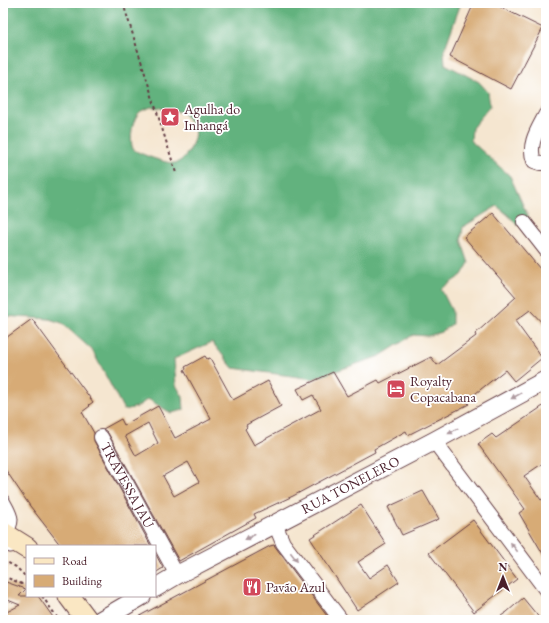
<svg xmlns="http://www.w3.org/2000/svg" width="549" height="623" font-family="'EB Garamond',serif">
  <rect width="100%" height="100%" fill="#fff"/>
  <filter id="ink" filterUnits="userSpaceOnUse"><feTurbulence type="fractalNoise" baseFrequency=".025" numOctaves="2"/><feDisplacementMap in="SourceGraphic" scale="8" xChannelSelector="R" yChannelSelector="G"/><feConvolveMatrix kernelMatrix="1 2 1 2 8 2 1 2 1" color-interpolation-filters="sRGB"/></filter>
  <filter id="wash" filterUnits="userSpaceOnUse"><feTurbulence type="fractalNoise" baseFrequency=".012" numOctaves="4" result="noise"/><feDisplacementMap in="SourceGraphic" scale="16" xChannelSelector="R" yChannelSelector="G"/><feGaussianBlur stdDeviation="0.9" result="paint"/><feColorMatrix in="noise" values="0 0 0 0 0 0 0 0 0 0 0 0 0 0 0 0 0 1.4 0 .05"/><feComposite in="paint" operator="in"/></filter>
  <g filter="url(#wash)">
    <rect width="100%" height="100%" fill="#f5e6d0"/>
    <path fill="#62b27e" stroke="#566854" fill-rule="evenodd" d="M3 3H461L444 51 445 64 479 82 488 92 490 106 472 128 471 141 510 176 531 223 517 225 508 215 497 206 463 227 461 240 469 263 462 275 441 289 452 311V324L441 332 428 336 413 335 380 356 313 379 233 368 212 342 174 359 176 385 183 397 184 410 171 413 148 399 137 407 124 410 92 350 62 323 49 319 3 316ZM151 107C156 107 181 111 184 114 188 118 189 122 194 126 198 136 187 161 175 163 168 164 139 154 133 149 129 140 132 117 141 111 144 110 148 108 151 107Z"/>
    <g id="blocks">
      <path fill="#d7ab76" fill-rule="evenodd" d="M474 3H492L543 28 511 89 450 57Z
        M493 213 546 276V327L530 310 515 321 542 358 514 381 505 370 466 401 469 404 408 435 406 431 374 449 375 452 293 496 254 514 256 518 179 561 108 433 103 429 121 419 124 425 158 406 175 438 211 419 184 370 186 369 185 367 205 356 207 359 210 358 233 400 268 381 281 406 246 425 247 427 245 429 254 445 321 409 313 395 303 400 297 389 333 372 347 396 378 380 380 383 431 357 437 365 476 336 475 334 516 297 464 237ZM148 423 158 443 136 456 125 436ZM188 462 199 482 174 496 163 476Z
        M32 319 93 402 89 405 90 406 82 412 94 433V441L151 546H61L30 506 3 466V340Z
        M546 404V461L524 476 541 500 546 497V559L519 513 525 509 478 444 492 434 496 438Z
        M423 491 439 519 402 535 388 507Z
        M361 505 386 544 358 562 369 578 388 565 399 582 357 610 310 538Z
        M473 520 517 579 474 612 429 553Z
        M274 545 330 620H132L270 546Z
        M155 553 163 568 155 573Z
        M3 581 26 589 19 596H38L55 620H3V614L20 605 3 598Z
        M523 598 541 620H495L507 612Z"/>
    </g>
  </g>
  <g filter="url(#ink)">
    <use href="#blocks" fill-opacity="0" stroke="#643d44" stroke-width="1"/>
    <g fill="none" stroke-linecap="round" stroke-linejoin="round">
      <defs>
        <path id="service" d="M3 547 10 549 16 548"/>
        <g id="minor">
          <path d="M546 114C539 128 527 144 534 161L540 163H546"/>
          <path d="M524 222 546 250"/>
          <path id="s1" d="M101 437 177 575"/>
          <path d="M434 441 546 590"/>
          <path d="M3 502C11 517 14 519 5 534"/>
          <path d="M275 524 283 543 341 620"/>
        </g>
        <g id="tertiary">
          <path id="s2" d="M155 588 177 575 434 441 546 380"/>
          <path d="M101 620 142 596"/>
        </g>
        <path id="secondary" d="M3 533 27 548
          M69 596 87 620"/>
      </defs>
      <use href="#service" stroke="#643d44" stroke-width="9"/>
      <use href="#minor" stroke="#643d44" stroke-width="16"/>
      <use href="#tertiary" stroke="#643d44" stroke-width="20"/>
      <use href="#secondary" stroke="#643d44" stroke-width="23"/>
      <path stroke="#643d44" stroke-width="2" stroke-dasharray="3 3" stroke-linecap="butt" d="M123 3 176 173
        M3 560 16 567 27 578
        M3 576 22 584H27
        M42 596 59 620"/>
      <use href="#service" stroke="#fff" stroke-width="7"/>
      <use href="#minor" stroke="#fff" stroke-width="14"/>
      <use href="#tertiary" stroke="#fff" stroke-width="18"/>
      <use href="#secondary" stroke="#fae7c3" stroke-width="21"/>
    </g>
    <defs><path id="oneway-solid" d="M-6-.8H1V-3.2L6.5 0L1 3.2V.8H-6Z"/></defs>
    <g fill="#ae9aa0">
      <use href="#oneway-solid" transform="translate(516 396) rotate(151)"/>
      <use href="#oneway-solid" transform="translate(453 431) rotate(151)"/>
      <use href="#oneway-solid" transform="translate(250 537) rotate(152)"/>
      <use href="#oneway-solid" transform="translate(514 547) rotate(-127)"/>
      <use href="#oneway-solid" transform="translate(294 557) rotate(53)"/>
    </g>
  </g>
  <defs>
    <symbol id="sight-square" viewBox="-11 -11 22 22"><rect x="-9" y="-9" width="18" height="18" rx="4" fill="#d1495b" stroke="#fff"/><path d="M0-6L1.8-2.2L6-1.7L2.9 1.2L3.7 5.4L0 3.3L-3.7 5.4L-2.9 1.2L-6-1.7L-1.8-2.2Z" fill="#fff"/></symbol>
    <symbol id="hotel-square" viewBox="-11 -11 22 22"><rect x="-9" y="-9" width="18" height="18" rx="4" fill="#d1495b" stroke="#fff"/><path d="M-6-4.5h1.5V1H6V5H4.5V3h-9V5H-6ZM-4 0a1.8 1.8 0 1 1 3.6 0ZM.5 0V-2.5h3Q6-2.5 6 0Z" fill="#fff"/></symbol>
    <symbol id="restaurant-square" viewBox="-11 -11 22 22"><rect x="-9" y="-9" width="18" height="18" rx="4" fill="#d1495b" stroke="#fff"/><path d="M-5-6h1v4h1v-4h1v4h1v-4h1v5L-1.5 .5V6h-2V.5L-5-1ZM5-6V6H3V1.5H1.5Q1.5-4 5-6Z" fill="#fff"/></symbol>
  </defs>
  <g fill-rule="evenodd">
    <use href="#sight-square" x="159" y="106" width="22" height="22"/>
    <use href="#hotel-square" x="385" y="378" width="22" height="22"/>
    <use href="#restaurant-square" x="241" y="576" width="22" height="22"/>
  </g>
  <g text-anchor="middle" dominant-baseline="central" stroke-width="3.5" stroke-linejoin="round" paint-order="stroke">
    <g font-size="14" fill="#4a1f2b" stroke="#fff" text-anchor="start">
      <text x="184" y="109">Agulha do<tspan x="184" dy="16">Inhangá</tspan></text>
      <text x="410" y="381">Royalty<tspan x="410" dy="16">Copacabana</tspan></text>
      <text x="266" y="587">Pavão Azul</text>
    </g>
    <g font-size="14" fill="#4a1f2b" stroke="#fff">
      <text stroke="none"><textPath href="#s2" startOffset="221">RUA TONELERO</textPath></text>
      <text stroke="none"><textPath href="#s1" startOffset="55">TRAVESSA JAÚ</textPath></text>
    </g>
  </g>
  <rect width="549" height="623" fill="none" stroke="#fff" stroke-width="16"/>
  <rect x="26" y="545" width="130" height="52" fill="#ffffff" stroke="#b7a5aa"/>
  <rect x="34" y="558" width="20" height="6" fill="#fae7c3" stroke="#b7a5aa"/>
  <text x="62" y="565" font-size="12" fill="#4a1f2b">Road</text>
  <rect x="34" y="575" width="20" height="12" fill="#d7ab76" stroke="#b7a5aa"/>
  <text x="62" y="585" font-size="12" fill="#4a1f2b">Building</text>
  <g transform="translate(503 577)" stroke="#ffffff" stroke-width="3" paint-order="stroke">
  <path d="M0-3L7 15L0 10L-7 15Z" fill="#4a1f2b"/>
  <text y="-6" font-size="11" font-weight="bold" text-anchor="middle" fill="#4a1f2b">N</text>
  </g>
</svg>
